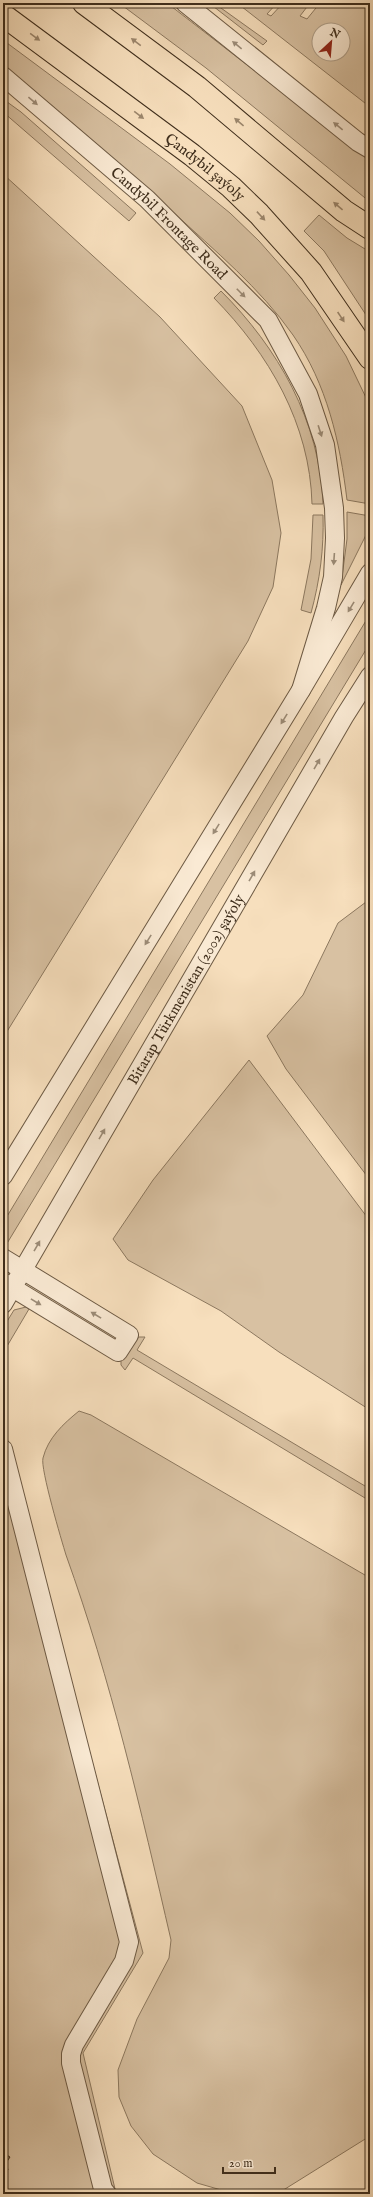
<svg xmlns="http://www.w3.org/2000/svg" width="373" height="2197" font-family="'IM FELL English',serif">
  <rect width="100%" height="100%" fill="#f7dfbd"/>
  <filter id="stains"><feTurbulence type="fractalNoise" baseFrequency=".005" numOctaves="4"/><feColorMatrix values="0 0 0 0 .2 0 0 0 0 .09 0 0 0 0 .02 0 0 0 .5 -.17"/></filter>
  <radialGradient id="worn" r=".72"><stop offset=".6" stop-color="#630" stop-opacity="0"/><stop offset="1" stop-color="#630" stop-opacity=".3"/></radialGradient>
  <path fill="#d8c1a2" stroke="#8c785f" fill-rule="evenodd" d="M119 3H167L353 147 370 158V202L206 68Z
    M209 3H214L267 41 263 45Z
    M237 3H277L267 14 271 16 283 3H310L300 16 307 19 320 3H370V107ZM319 30H343V54H319Z
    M3 40 170 164 230 213 259 241 289 275 315 308 346 356 370 406V504L347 500C340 442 327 384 293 335 260 288 215 251 173 212 117 162 62 112 3 67Z
    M3 99 21 112 136 213 129 221 3 112Z
    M3 174 160 317 242 406 272 480 281 533 273 587 248 641 3 1038Z
    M319 215 347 238 370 252V321L324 251 304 231Z
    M221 291C278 348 320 421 323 504H312C310 424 269 354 214 298Z
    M347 512 370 516V527L341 585 347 539Z
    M313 515H323C324 548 320 580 311 613L301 610 311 559Z
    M370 614V643L3 1250V1223Z
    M370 899V1180L286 1069 267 1036 303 995 338 923Z
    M249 1060 370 1221V1410L279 1352 221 1311 128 1260 113 1239 153 1180Z
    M26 1307 29 1309 3 1353V1328L14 1310Z
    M138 1337H145L137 1350 370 1489V1501L133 1358 125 1370 121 1365V1361Z
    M79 1411 91 1415 370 1578V2136L277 2194H235L197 2183 153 2154 131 2126 119 2097 118 2070 137 2019 169 1958 171 1940C141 1810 111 1680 66 1555 62 1542 40 1468 43 1458 48 1438 63 1424 79 1411Z
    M3 1427 143 1953 83 2053 115 2189 124 2194H3Z"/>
  <path fill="#9f8a70" stroke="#3f2e1c" d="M3 2147 5 2154 10 2157 6 2163 8 2170 3 2171Z"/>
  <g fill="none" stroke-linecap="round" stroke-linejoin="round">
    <defs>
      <g id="minor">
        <path d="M185 3 358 142 370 149"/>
        <path id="s1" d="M3 76 147 199 268 320 308 394 325 445 334 508 335 538 333 577 326 608 301 690"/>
        <path d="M3 1176 301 690 370 573"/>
        <path d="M3 1258 129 1335 118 1352 3 1282"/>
        <path id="s2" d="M3 1304 344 717 370 676"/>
        <path d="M3 1449 129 1942 124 1961 74 2045 71 2054V2063L103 2189 107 2194"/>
      </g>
      <g id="major">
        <path d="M84 3 197 87 344 211 370 228"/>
        <path id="s3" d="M3 15 192 155 231 187 259 214 311 272 370 358"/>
      </g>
    </defs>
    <use href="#minor" stroke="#6d5a44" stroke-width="20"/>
    <use href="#major" stroke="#3f2e1c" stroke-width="24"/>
    <use href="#minor" stroke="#faead4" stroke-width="18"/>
    <use href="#major" stroke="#f7dfbd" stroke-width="22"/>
  </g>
  <defs><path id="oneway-solid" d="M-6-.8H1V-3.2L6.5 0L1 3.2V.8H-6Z"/></defs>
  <g fill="#9b866c">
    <use href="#oneway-solid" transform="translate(35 37) rotate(36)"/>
    <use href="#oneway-solid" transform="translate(136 42) rotate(-143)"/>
    <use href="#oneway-solid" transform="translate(139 115) rotate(37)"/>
    <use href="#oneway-solid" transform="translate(239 122) rotate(-140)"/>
    <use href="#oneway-solid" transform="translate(338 206) rotate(-140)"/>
    <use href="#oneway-solid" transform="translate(261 216) rotate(47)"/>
    <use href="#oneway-solid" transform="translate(341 317) rotate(56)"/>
  </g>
  <g fill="#9c8c78">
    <use href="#oneway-solid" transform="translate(237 45) rotate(-141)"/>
    <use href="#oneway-solid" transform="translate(33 101) rotate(40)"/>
    <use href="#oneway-solid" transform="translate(338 126) rotate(-141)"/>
    <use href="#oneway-solid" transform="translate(241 293) rotate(45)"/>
    <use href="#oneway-solid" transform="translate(320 431) rotate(72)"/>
    <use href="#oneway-solid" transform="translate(334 559) rotate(94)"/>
    <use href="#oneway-solid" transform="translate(351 607) rotate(121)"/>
    <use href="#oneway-solid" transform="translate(284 719) rotate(122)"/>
    <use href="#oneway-solid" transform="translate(317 764) rotate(-60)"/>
    <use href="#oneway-solid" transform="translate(216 829) rotate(122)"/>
    <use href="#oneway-solid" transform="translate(252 876) rotate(-60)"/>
    <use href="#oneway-solid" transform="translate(148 940) rotate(122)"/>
    <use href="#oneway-solid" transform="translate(102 1134) rotate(-60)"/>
    <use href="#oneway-solid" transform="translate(37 1246) rotate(-60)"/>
    <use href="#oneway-solid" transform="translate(36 1302) rotate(31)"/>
    <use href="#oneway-solid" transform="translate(96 1315) rotate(-149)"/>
  </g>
  <g text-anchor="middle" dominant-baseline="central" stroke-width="3" stroke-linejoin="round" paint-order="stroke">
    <g font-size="15" fill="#3f2e1c" stroke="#faead4">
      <text stroke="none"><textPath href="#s3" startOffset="253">Çandybil şaýoly</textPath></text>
      <text stroke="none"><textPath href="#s1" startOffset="222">Candybil Frontage Road</textPath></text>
      <text stroke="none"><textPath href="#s2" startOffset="364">Bitarap Türkmenistan (2002) şaýoly</textPath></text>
    </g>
  </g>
  <rect width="373" height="2197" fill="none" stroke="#f7dfbd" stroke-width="16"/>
  <rect x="4" y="4" width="365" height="2189" fill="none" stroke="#3f2e1c" stroke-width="2"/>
  <rect x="8" y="8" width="357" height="2181" fill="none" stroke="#3f2e1c"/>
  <g transform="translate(331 42) rotate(26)"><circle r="19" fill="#faead4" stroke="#af9f8a"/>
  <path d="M0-3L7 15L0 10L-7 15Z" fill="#8f2418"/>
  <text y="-6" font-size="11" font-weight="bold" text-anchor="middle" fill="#3f2e1c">N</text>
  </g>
  <path d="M223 2167v6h52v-6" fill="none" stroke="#3f2e1c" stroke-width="2"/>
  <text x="229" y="2167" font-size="12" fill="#3f2e1c" stroke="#faead4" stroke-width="3" paint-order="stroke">20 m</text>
  <rect width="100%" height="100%" filter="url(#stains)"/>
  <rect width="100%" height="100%" fill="url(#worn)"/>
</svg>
